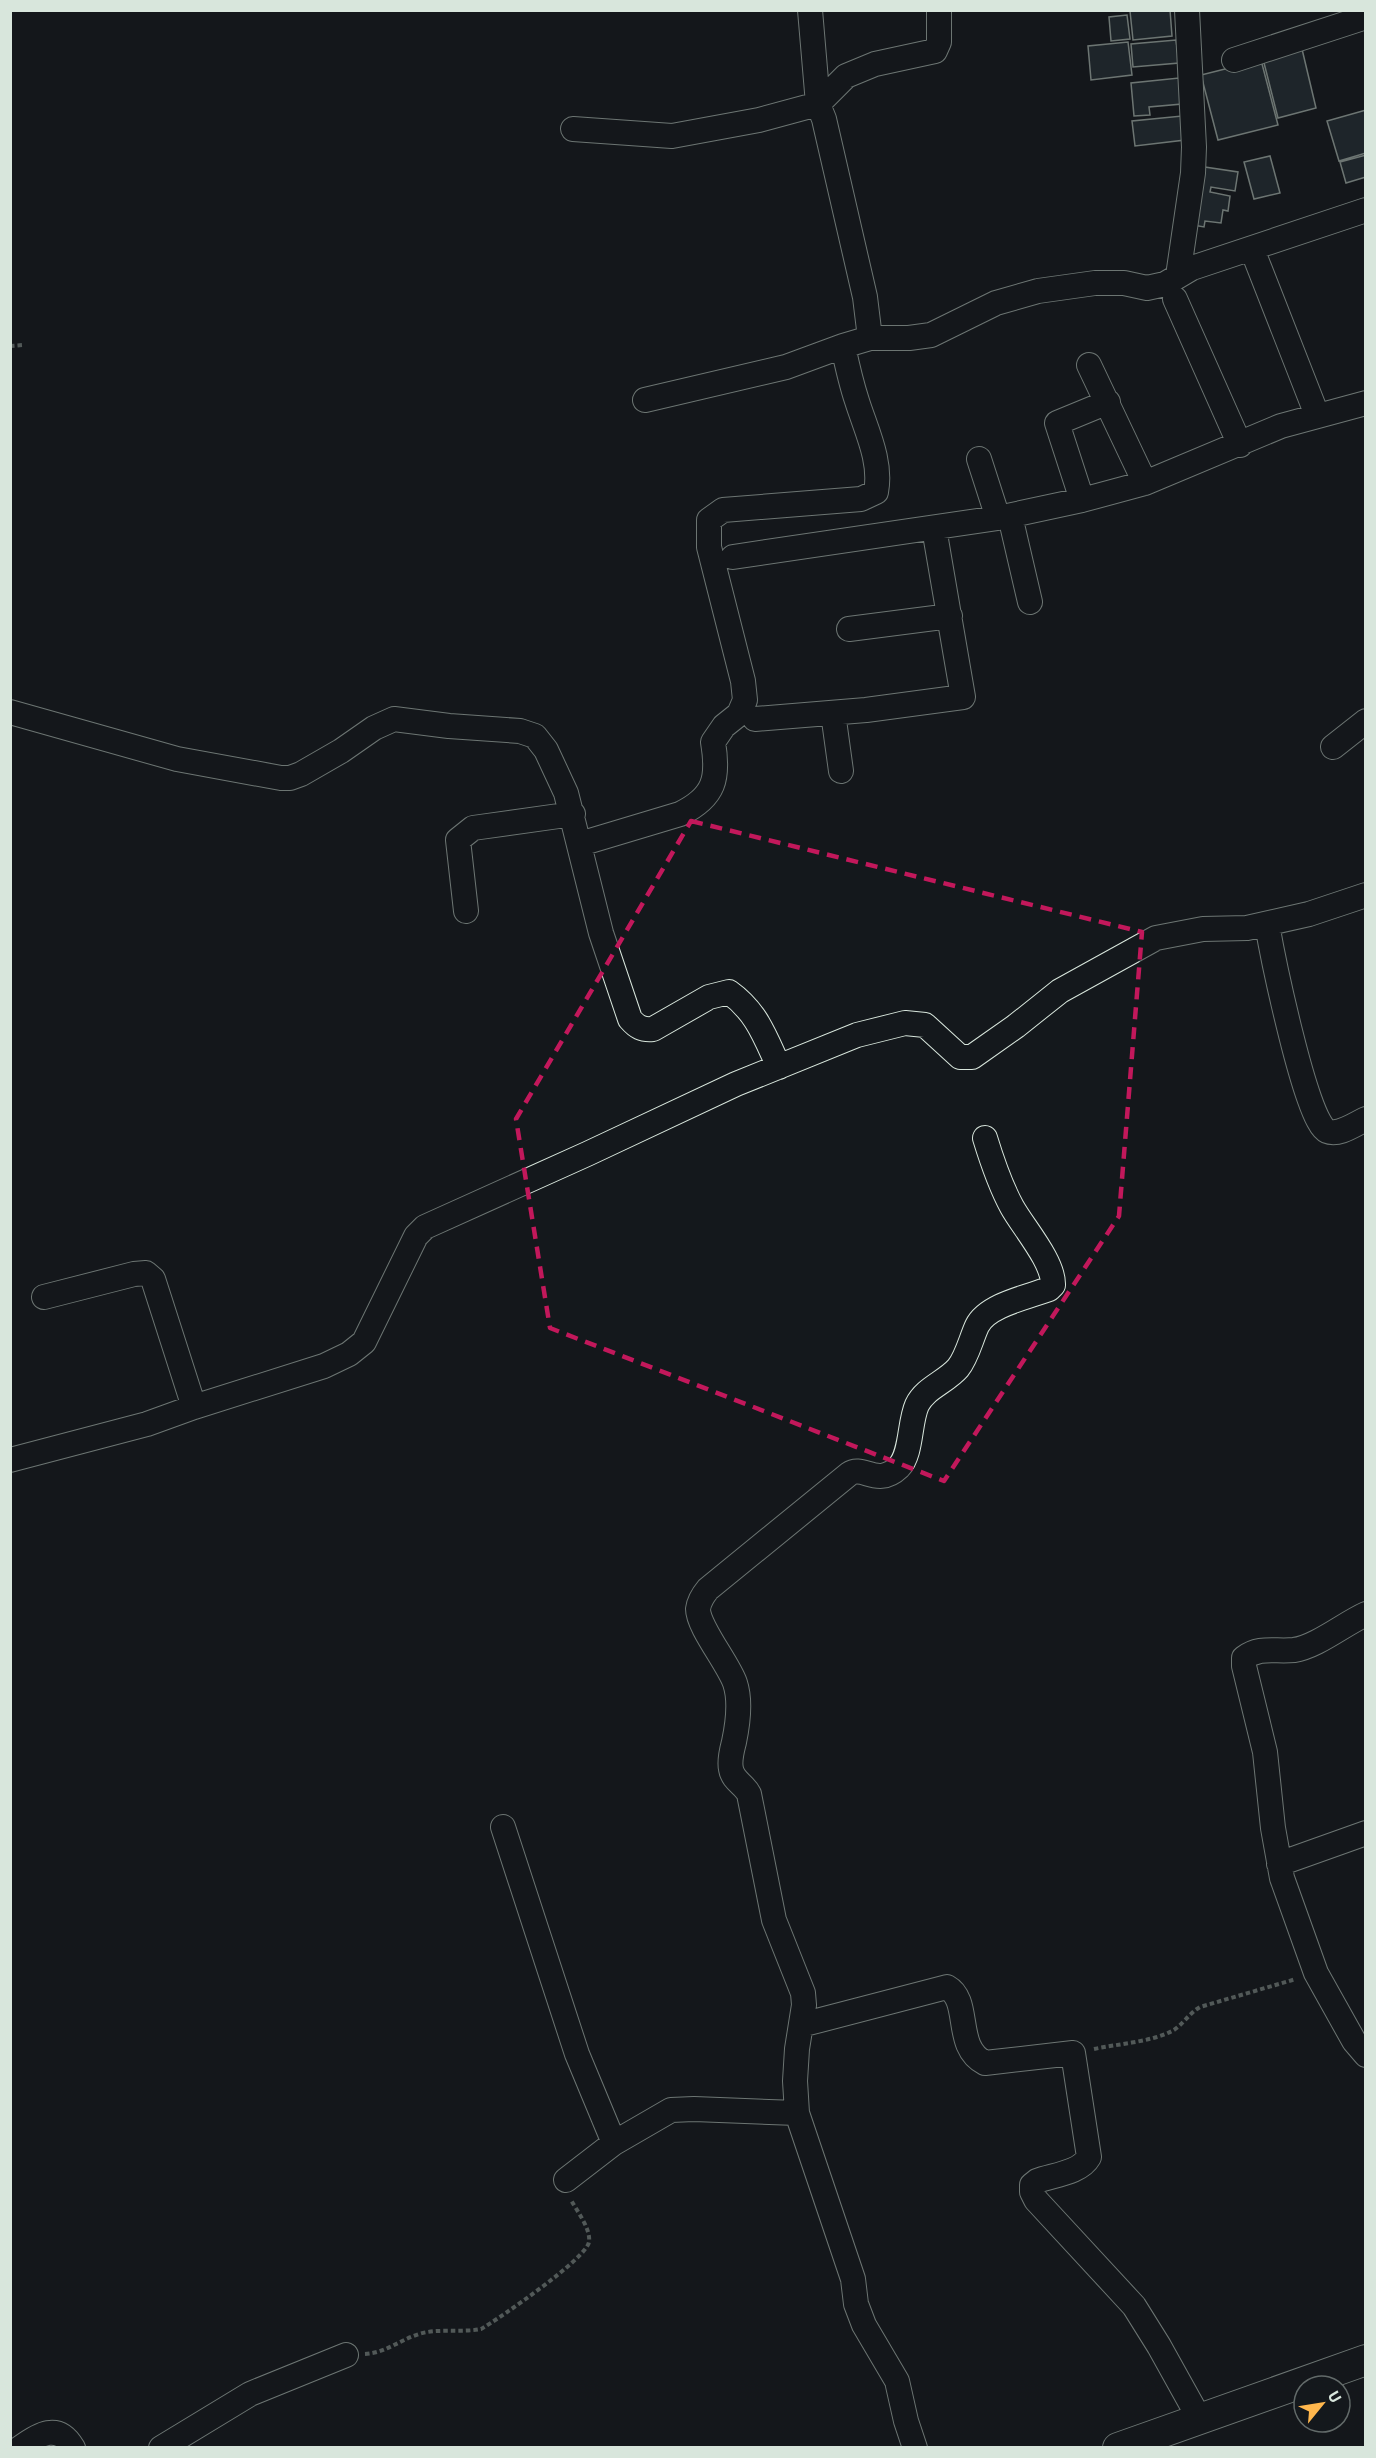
<svg xmlns="http://www.w3.org/2000/svg" width="1376" height="2458" font-family="Barlow,sans-serif">
  <rect width="100%" height="100%" fill="#14181c"/>
  <path fill="#2c363c" stroke="#d8e6dc" stroke-width="1.5" d="M1170 10 1172 36 1133 40 1130 11Z
    M1127 15 1130 39 1111 41 1109 17Z
    M1176 40 1179 63 1133 67 1131 44Z
    M1128 42 1132 75 1091 80 1088 46Z
    M1302 49 1316 108 1278 118 1263 59Z
    M1261 60 1278 125 1218 140 1201 75Z
    M1179 78 1182 104 1149 107 1150 115 1134 116 1131 83Z
    M1366 110V153L1339 161 1327 121Z
    M1182 116 1185 140 1135 146 1132 121Z
    M1366 155V177L1346 183 1340 162Z
    M1270 156 1280 193 1254 199 1244 162Z
    M1198 166 1238 172 1235 191 1211 187 1210 192 1230 196 1228 211 1223 210 1221 223 1205 221 1204 227 1187 224Z"/>
  <g fill="none" stroke-linecap="round" stroke-linejoin="round">
    <defs>
      <path id="minor" d="M1234 60 1366 17
        M573 129 672 136 759 120 818 104 810 10
        M1252 249 1317 415
        M1178 276 1193 173 1194 147 1187 10
        M1175 299 1240 445
        M870 338H909L931 335 996 303 1038 291 1095 283H1124L1147 288 1165 284 1192 268 1366 210
        M1089 365 1145 483
        M645 400 786 367 843 346
        M979 459 998 518
        M1082 500 1057 423 1108 402
        M1010 516 1030 602
        M733 557 998 518 1082 500 1145 483 1281 426 1366 403
        M849 629 950 616
        M10 712 177 759 281 778H290L301 774 341 751 374 728 394 719 449 726 520 731 535 736 546 750 566 793 601 933 630 1019C637 1027 642 1030 653 1029L709 997 729 992C757 1012 765 1037 779 1067
        M833 713 841 771
        M755 719 866 710 963 697 934 528
        M1333 747 1366 721
        M580 844 680 814C715 797 719 778 713 742L724 726 739 714 745 700 743 681 709 547V520L723 510 861 499 876 492C882 461 866 430 857 401 851 383 847 365 843 346L870 338 865 297 824 119 818 104 846 76 875 64 935 51 939 42V10
        M466 911 458 840 473 828 573 814
        M1267 924C1272 953 1306 1122 1327 1131 1339 1136 1355 1124 1366 1119
        M44 1297 134 1274 146 1273 153 1279 194 1407
        M10 1460 147 1424 194 1407 324 1366 349 1354 364 1342 416 1236 425 1227 587 1154 736 1084 857 1035 905 1023 925 1025 960 1057H972L1016 1026 1060 991 1156 938 1203 929 1247 928 1309 914 1366 895
        M1366 1614C1344 1624 1316 1647 1294 1650 1275 1652 1260 1646 1244 1658V1666L1265 1752 1273 1828 1282 1878 1316 1973 1354 2041 1366 2055
        M503 1827 577 2054 614 2143
        M1279 1864 1366 1833
        M801 2025 947 1987C972 2001 953 2047 985 2063L1073 2053 1089 2157C1080 2173 1053 2175 1037 2181L1032 2185V2192L1036 2200 1134 2306 1159 2346 1199 2418
        M566 2180 614 2143 671 2110 694 2109 797 2113
        M20 2448C39 2434 58 2422 73 2448
        M161 2448 250 2394 346 2355
        M915 2448 906 2421 897 2381 864 2325 856 2304 853 2279 797 2113 795 2081 797 2049 804 2005 803 1993 774 1920 749 1794C744 1784 733 1781 731 1769 729 1760 732 1750 734 1742 738 1723 741 1701 735 1683 728 1663 698 1627 698 1609 699 1601 703 1595 708 1589L849 1474C863 1464 877 1488 899 1467 912 1453 909 1423 917 1405 925 1388 946 1382 958 1368 967 1357 971 1339 977 1326 987 1305 1028 1297 1049 1289L1053 1285C1054 1262 1023 1227 1012 1207 1000 1185 992 1161 985 1138"/>
      <path id="major" d="M1118 2448 1366 2360"/>
    </defs>
    <use href="#minor" stroke="#d8e6dc" stroke-width="26"/>
    <use href="#major" stroke="#d8e6dc" stroke-width="32"/>
    <path stroke="#9da8a2" stroke-width="4" stroke-dasharray="4.5 3" stroke-linecap="butt" d="M10 346 23 345
      M1094 2049C1117 2044 1151 2042 1172 2031 1182 2026 1188 2014 1200 2007L1296 1979
      M365 2354C385 2353 400 2340 419 2334 438 2328 461 2333 481 2329 500 2318 586 2259 589 2242 591 2229 577 2211 571 2200"/>
    <use href="#minor" stroke="#14181c" stroke-width="24"/>
    <use href="#major" stroke="#14181c" stroke-width="30"/>
  </g>
  <path d="M0 0H1376V2458H0ZM691 821 1142 932 1119 1216 944 1481 550 1328 516 1119Z" fill="#14181c" fill-opacity=".55" fill-rule="evenodd"/>
  <path fill="none" stroke="#c2185b" stroke-width="4.5" stroke-dasharray="12 8" stroke-linejoin="round" d="M691 821 1142 932 1119 1216 944 1481 550 1328 516 1119Z"/>
  <rect width="1376" height="2458" fill="none" stroke="#d8e6dc" stroke-width="24"/>
  <g transform="translate(1322 2404) rotate(60)"><circle r="28" fill="#14181c" stroke="#626a69" stroke-width="1.5"/>
  <path d="M0-4.5L10 22L0 15L-10 22Z" fill="#ffb74d"/>
  <text y="-9" font-size="16" font-weight="bold" text-anchor="middle" fill="#d8e6dc">U</text>
  </g>
</svg>
